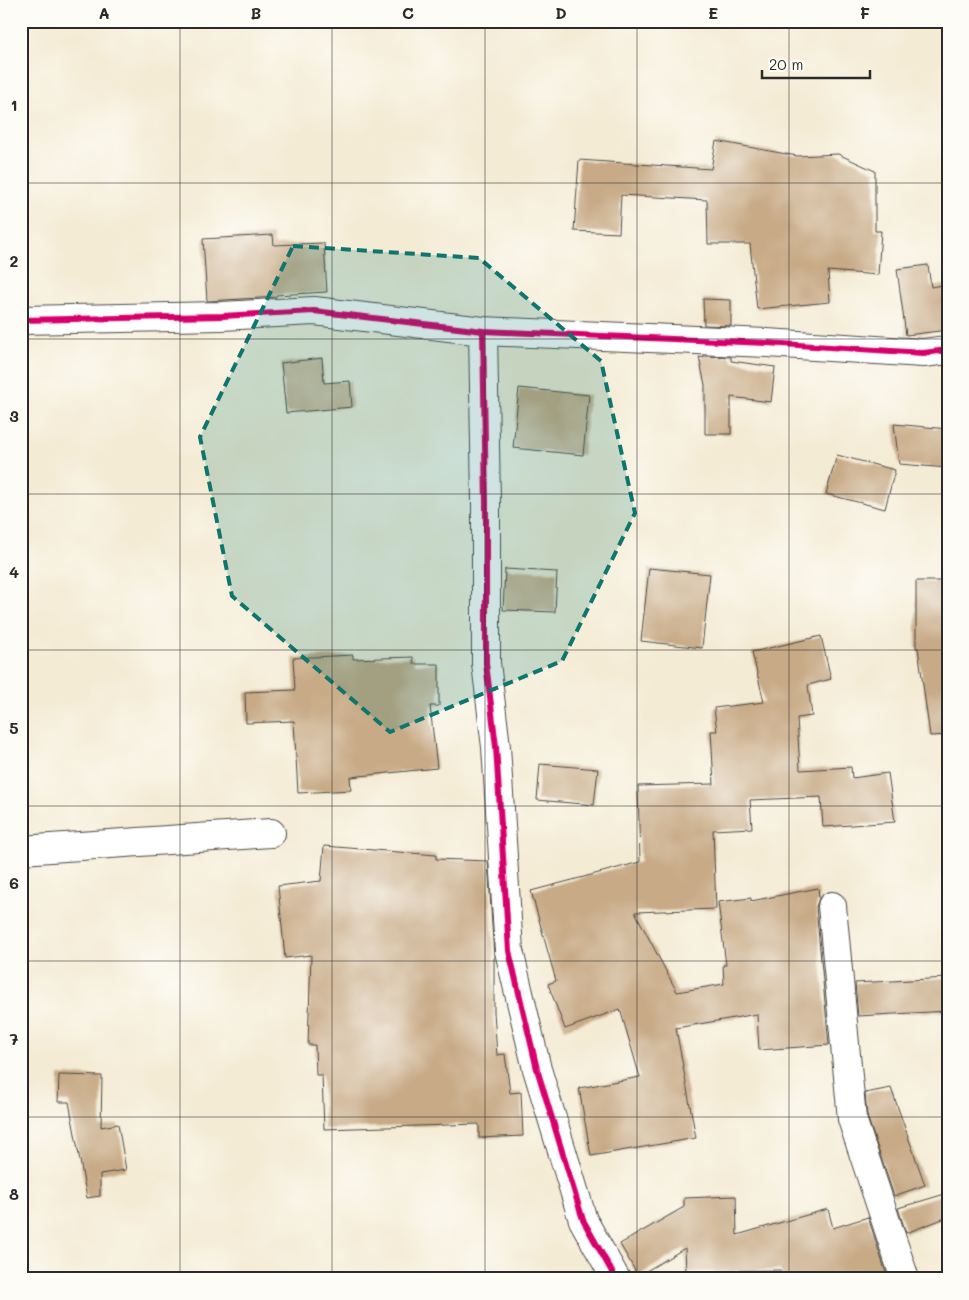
<svg xmlns="http://www.w3.org/2000/svg" width="969" height="1300" font-family="Mali,sans-serif">
  <rect width="100%" height="100%" fill="#fdfcf7"/>
  <filter id="ink" filterUnits="userSpaceOnUse"><feTurbulence type="fractalNoise" baseFrequency=".02" numOctaves="2"/><feDisplacementMap in="SourceGraphic" scale="10" xChannelSelector="R" yChannelSelector="G"/><feConvolveMatrix kernelMatrix="1 2 1 2 8 2 1 2 1" color-interpolation-filters="sRGB"/></filter>
  <filter id="wash" filterUnits="userSpaceOnUse"><feTurbulence type="fractalNoise" baseFrequency=".0096" numOctaves="4" result="noise"/><feDisplacementMap in="SourceGraphic" scale="20" xChannelSelector="R" yChannelSelector="G"/><feGaussianBlur stdDeviation="1.12" result="paint"/><feColorMatrix in="noise" values="0 0 0 0 0 0 0 0 0 0 0 0 0 0 0 0 0 1.4 0 .05"/><feComposite in="paint" operator="in"/></filter>
  <g filter="url(#wash)">
    <rect width="100%" height="100%" fill="#f4ebd4"/>
    <g id="blocks">
      <path fill="#c8aa86" d="M716 141 797 156 838 154 875 171V231H881L878 275 828 271 830 302 757 309 750 244H708L707 200 621 195 619 233 574 231 579 160 711 169Z
        M273 235 274 245 324 243 327 292 276 295V297L207 301 203 239Z
        M928 265 931 287 948 284V330L906 335 897 269Z
        M703 299 731 300V326L704 325Z
        M704 356 731 357V361L775 367 771 402 731 397V434H705V385L699 357 704 358Z
        M322 358 324 383 350 381 352 407 286 413 281 363Z
        M519 388 589 395 583 455 513 448Z
        M894 424 948 429V468L899 464Z
        M837 455 895 470 885 509 826 494Z
        M649 568 710 574 702 648 641 641Z
        M505 569 557 572 555 612 503 610Z
        M916 581H948V735L930 736 918 648H916Z
        M821 636 831 679 808 685 812 716 797 718 800 770 851 767 852 778 888 773 895 822 823 827 821 797 750 800 752 828 713 830 716 909 635 912 677 992 724 984 723 965H726L718 902 751 898V901L818 888 819 898 816 907 829 1045 759 1050 757 1014 676 1028 696 1138 591 1156 579 1088 640 1077 620 1009 565 1029 548 984 556 981 531 891 640 862 638 786 714 784 711 731H717L714 708 764 702 752 652Z
        M353 655V659L413 657 414 664H439V706H430L437 768 350 777 351 790 298 793 294 721 246 723 245 692 295 690 293 658Z
        M540 764 598 769 594 805 537 800Z
        M324 846 436 855V859L488 861 494 957V1012L497 1055 505 1054 510 1093 521 1092 523 1136 479 1138V1124L324 1129 322 1075H316L315 1045H308L311 955 285 958 278 886 321 881Z
        M948 978V1011L858 1016 855 983Z
        M59 1075 102 1076 101 1127 118 1124 126 1170 100 1174V1196L87 1198 69 1102H58Z
        M891 1088 925 1185 894 1196 867 1116 865 1093Z
        M945 1194 948 1202V1217L906 1233 898 1208Z
        M736 1196 737 1235 828 1209 833 1228 868 1217 888 1279H783L780 1270 686 1272 685 1248 638 1276 620 1244 684 1207V1198Z"/>
    </g>
  </g>
  <g filter="url(#ink)">
    <use href="#blocks" fill-opacity="0" stroke="#494844" stroke-width="1"/>
    <g fill="none" stroke-linecap="round" stroke-linejoin="round">
      <defs>
        <path id="minor" d="M21 320 222 316 314 311 483 331 767 343 923 353 948 350
          M483 331 486 502V663L496 747 509 951 537 1069 583 1220 616 1279
          M21 850 271 833
          M832 906 852 1119 905 1279"/>
      </defs>
      <use href="#minor" stroke="#494844" stroke-width="30"/>
      <use href="#minor" stroke="#fff" stroke-width="28"/>
      <defs>
        <path id="cycleway" d="M21 320 222 316 314 311 483 331 767 343 923 353 948 350
          M483 331 486 502V663L496 747 509 951 537 1069 583 1220 616 1279"/>
      </defs>
      <use href="#cycleway" stroke="#fdfcf7" stroke-width="9"/>
      <use href="#cycleway" stroke="#d6006c" stroke-width="6"/>
    </g>
  </g>
  <path fill="#0f766e" fill-opacity="0.2" stroke="#0f766e" stroke-width="4" stroke-dasharray="10 6" stroke-linejoin="round" d="M293 246 479 258 601 361 635 513 562 661 390 732 232 596 200 437Z"/>
  <path fill="none" stroke="#2b2b2b" stroke-width="1" stroke-opacity="0.55" d="M180 21V1279M332 21V1279M485 21V1279M637 21V1279M789 21V1279M21 183H948M21 339H948M21 494H948M21 650H948M21 806H948M21 961H948M21 1117H948"/>
  <rect width="969" height="1300" fill="none" stroke="#fdfcf7" stroke-width="55"/>
  <path d="M762 70v8h108v-8" fill="none" stroke="#2b2b2b" stroke-width="2.5"/>
  <text x="769" y="70" font-size="15" fill="#2b2b2b" stroke="#fdfcf7" stroke-width="4" paint-order="stroke">20 m</text>
  <rect x="28" y="28" width="914" height="1244" fill="none" stroke="#2b2b2b" stroke-width="2"/>
  <g font-size="16" text-anchor="middle" font-weight="bold" fill="#2b2b2b">
    <text x="104" y="19">A</text>
    <text x="256" y="19">B</text>
    <text x="408" y="19">C</text>
    <text x="561" y="19">D</text>
    <text x="713" y="19">E</text>
    <text x="865" y="19">F</text>
    <text x="14" y="111">1</text>
    <text x="14" y="267">2</text>
    <text x="14" y="422">3</text>
    <text x="14" y="578">4</text>
    <text x="14" y="734">5</text>
    <text x="14" y="889">6</text>
    <text x="14" y="1045">7</text>
    <text x="14" y="1200">8</text>
  </g>
</svg>
